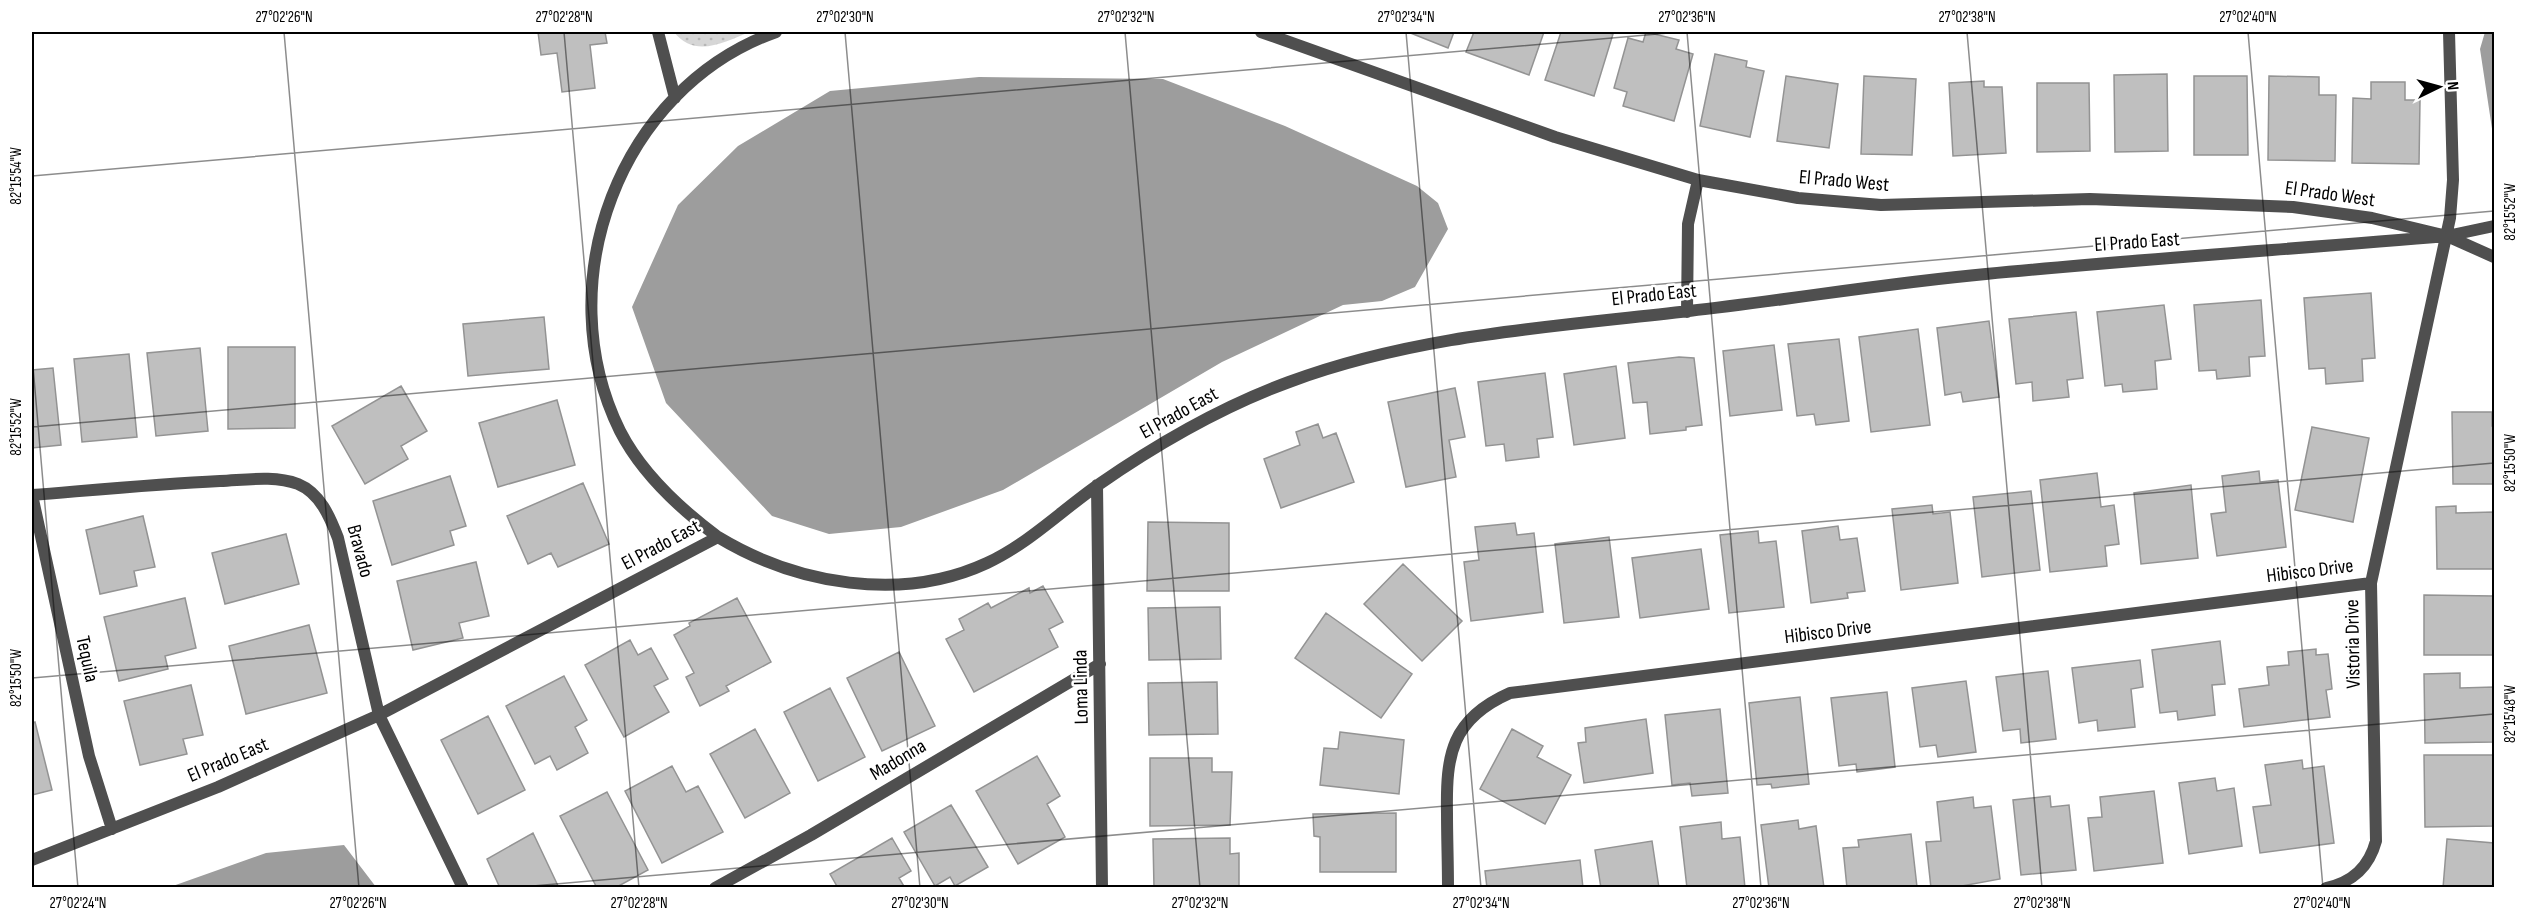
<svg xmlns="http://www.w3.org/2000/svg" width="2526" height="919" font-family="'Sofia Sans Condensed',sans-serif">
  <defs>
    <pattern id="park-dots" width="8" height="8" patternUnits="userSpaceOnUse" patternTransform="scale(1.5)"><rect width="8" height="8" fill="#d6d6d6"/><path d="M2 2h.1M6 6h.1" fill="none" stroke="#b6b6b6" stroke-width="1.8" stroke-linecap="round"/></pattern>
  </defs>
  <rect width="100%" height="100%" fill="#fff"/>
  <path fill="url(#park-dots)" d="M674 32H750C724 42 695 59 674 32Z"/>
  <path fill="#9d9d9d" d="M2485 32H2494V142L2480 49Z
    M979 77 1163 79 1285 126 1417 186 1438 203 1448 229 1415 287 1382 301 1343 305 1222 362 1003 490 901 527 829 534 772 516 666 403 632 307 678 205 738 146 830 91Z
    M344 845 376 887H170L266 853Z"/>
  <path fill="#bfbfbf" stroke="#939393" stroke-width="1.5" d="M538 32H605L607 43 590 45 595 88 562 92 557 53 541 55Z
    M1408 32H1454L1448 48Z
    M1474 32H1544L1529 75 1466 52Z
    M1561 32H1605L1613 34 1594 96 1545 80Z
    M1646 32 1679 40 1676 49 1693 54 1674 121 1623 106 1627 92 1614 88 1628 38 1643 42Z
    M1715 54 1747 61 1746 67 1764 71 1750 137 1700 126Z
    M2167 74 2168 151 2115 152 2114 75Z
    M1786 76 1838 84 1829 148 1777 141Z
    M1864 76 1916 79 1912 155 1861 154Z
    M2194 76H2247L2248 155H2194Z
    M2269 76 2319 77V95H2336L2335 161 2268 160Z
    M1984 81V87H2002L2006 153 1953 156 1949 83Z
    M2371 82H2405V100H2420L2419 164 2352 163 2353 98 2371 99Z
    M2037 83H2089L2090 151 2037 152Z
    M2371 293 2375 358 2362 359 2363 381 2326 384 2325 368 2309 369 2304 298Z
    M2261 300 2265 356 2249 357 2250 376 2217 379 2216 370 2199 371 2194 305Z
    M2164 305 2171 359 2155 361 2157 389 2123 392 2122 384 2105 386 2097 312Z
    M2076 312 2083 378 2067 380 2069 397 2033 401 2032 382 2016 384 2009 319Z
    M544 317 549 369 468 376 463 324Z
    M1989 321 1999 397 1963 402 1961 392 1945 395 1937 328Z
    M1918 329 1930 425 1871 432 1859 337Z
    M1839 339 1849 421 1816 425 1814 414 1797 416 1788 344Z
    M1774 345 1782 410 1730 416 1723 351Z
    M228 347H295V428L228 429Z
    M200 348 208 431 156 436 147 353Z
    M129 354 137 437 82 442 74 359Z
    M1679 357 1694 358 1702 425 1686 427V430L1650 434 1647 402 1633 403 1628 363Z
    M1616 366 1625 438 1574 445 1564 374Z
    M53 368 61 445 32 448V370Z
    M1545 373 1553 437 1537 439 1539 457 1506 461 1504 444 1486 446 1478 382Z
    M401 386 427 431 401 446 408 459 365 484 332 426Z
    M1455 388 1465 437 1449 440 1456 477 1406 487 1388 402Z
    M557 400 575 465 498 487 479 423Z
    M2452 412H2492V426H2494V484H2453Z
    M1318 424 1323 438 1336 433 1354 482 1281 508 1264 459 1300 445 1296 432Z
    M2312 427 2369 438 2353 522 2295 510Z
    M2259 471 2260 482 2278 480 2286 547 2217 556 2211 514 2226 512 2222 476Z
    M2097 473 2101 507 2114 505 2119 544 2105 546 2107 566 2050 572 2040 480Z
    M450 476 466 526 450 531 454 545 392 565 373 501Z
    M583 483 609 544 558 567 551 553 528 564 507 516Z
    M2191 485 2198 558 2141 564 2134 493Z
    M2031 491 2040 570 1982 577 1973 497Z
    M1932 505 1933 514 1950 512 1958 583 1901 590 1892 509Z
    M2456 506V513L2494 512V569H2437L2436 507Z
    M143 516 155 567 134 571 137 586 100 594 86 530Z
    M1148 522 1229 523V591H1147Z
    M1515 523 1517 535 1534 533 1543 612 1471 621 1464 562 1479 560 1475 527Z
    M1838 526 1840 540 1857 538 1865 591 1847 593 1848 598 1811 603 1802 531Z
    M1758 531 1759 543 1776 541 1784 607 1729 613 1720 535Z
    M286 534 299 584 225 604 212 553Z
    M1609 537 1619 617 1564 623 1555 544Z
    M1701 549 1709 609 1640 618 1632 558Z
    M476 562 489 616 459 623 463 638 413 650 397 581Z
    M1403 564 1462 621 1422 661 1364 604Z
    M1043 586 1063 622 1049 629 1058 647 974 692 946 639 964 630 959 619 988 603 991 608 1029 588 1030 593Z
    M2424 595 2494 596V655H2424Z
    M185 598 196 648 165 656 168 669 119 681 104 617Z
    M737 598 771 662 726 686 729 691 700 706 686 677 694 673 674 635 690 626 689 623Z
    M1220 607 1221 659 1149 660 1148 608Z
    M1326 613 1412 674 1381 718 1295 658Z
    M309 625 327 693 246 714 229 646Z
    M630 640 638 655 651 648 668 679 654 686 669 712 624 737 585 665Z
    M2220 641 2225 684 2212 685 2215 715 2178 720 2177 711 2160 713 2152 650Z
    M2316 649V655L2328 654 2332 689 2326 690 2330 717 2244 727 2239 689 2269 685 2267 667 2289 665 2288 652Z
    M899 652 935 726 882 751 847 678Z
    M2140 660 2143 687 2131 689 2135 727 2098 731 2097 720 2079 723 2072 668Z
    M2048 671 2056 739 2021 743 2020 729 2003 731 1996 677Z
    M2460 673V688L2494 687V742L2425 743 2424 674Z
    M564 676 587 720 575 727 588 753 557 770 550 756 535 764 506 706Z
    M1966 681 1976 752 1938 757 1936 745 1920 747 1912 688Z
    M1217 682 1218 734 1149 735 1148 683Z
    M191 685 203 735 183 739 187 754 140 765 124 701Z
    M830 688 865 757 818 781 784 712Z
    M1887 692 1895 767 1857 772 1856 764 1839 766 1831 698Z
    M1800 697 1809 784 1772 788 1771 784 1757 785 1749 703Z
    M1720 709 1728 793 1692 796 1690 783 1672 785 1665 715Z
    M488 716 525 790 478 814 441 740Z
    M1646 719 1653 773 1584 783 1578 743 1586 742 1585 728Z
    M35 722 52 790 32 795V723Z
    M755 729 790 793 745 818 710 754Z
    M1512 729 1543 746 1537 757 1571 775 1545 824 1480 789Z
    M1340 732 1404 740 1399 794 1320 785 1324 748 1338 749Z
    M2424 755H2493L2494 826 2425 827Z
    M1037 756 1060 796 1047 804 1065 837 1018 864 976 791Z
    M1150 758H1212V772H1232L1230 825 1150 826Z
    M2302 760 2303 769 2324 766 2334 843 2260 853 2253 807 2271 805 2265 765Z
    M672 766 686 792 698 786 723 832 662 863 625 791Z
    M2215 778 2217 791 2234 788 2242 846 2189 854 2179 783Z
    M2154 791 2163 863 2094 871 2088 818 2102 817 2100 797Z
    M607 792 648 870 615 888H597L560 816Z
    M2050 796 2051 807 2069 805 2076 870 2021 875 2013 800Z
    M1973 797 1974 808 1991 806 2000 879 1951 888H1931L1926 842 1941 841 1937 802Z
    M951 805 988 867 955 886 950 877 935 886 904 832Z
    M1396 813V872H1320V837L1314 836 1313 814Z
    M1798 820 1799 829 1816 826 1824 888H1769L1761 825Z
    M1721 822 1722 839 1740 837 1745 888H1687L1680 827Z
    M533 833 559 888H500L487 859Z
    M1911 834 1917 887 1847 888 1843 848 1859 847 1858 840Z
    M892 838 911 871 899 878 905 888H838L830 874Z
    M1230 838V854L1239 853V888H1154L1153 839Z
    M2447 839 2494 843V888H2443Z
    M1652 841 1659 888H1601L1595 850Z
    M1580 860 1583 888H1487L1485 871Z"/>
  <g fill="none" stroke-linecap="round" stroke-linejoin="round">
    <path stroke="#4f4f4f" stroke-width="12" d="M658 32 675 98
      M1261 32 1555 137 1698 180 1798 198 1881 205 2090 199 2293 207 2372 218 2447 236 2494 257
      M1687 312 1688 224 1698 180
      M1097 485 1102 888
      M32 495C94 490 157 484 220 481 245 480 274 475 298 484 320 493 330 517 338 538L379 715 463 888
      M32 495 89 756 112 829
      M718 537C679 508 642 474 620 431 547 283 619 88 776 32
      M32 860 218 787 379 715 718 537C796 584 901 603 987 563 1028 544 1061 511 1098 485 1157 444 1221 407 1289 382 1418 334 1554 327 1689 311 1788 300 1887 283 1986 274 2140 259 2294 249 2447 236L2494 226
      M715 888 811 835 1100 664
      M1448 888C1448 863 1447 838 1447 813 1446 755 1451 719 1510 693L2371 583
      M2326 888C2353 882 2369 867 2376 841L2371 583 2450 218 2453 180 2449 32"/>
  </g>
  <path fill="none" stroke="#000" stroke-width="1.5" stroke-opacity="0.45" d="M284 32 359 888M564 32 639 888M845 32 920 888M1125 32 1200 888M1406 32 1481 888M1687 32 1761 888M1967 32 2042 888M2248 32 2323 888M32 176 1680 32M32 355 78 888M32 427 2494 211M32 678 2494 463M510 888 2494 714"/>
  <g text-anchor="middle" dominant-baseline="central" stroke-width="5" stroke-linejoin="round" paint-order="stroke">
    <g font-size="20" fill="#000" stroke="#fff">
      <text transform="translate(1844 181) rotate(5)">El Prado West</text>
      <text transform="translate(2330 194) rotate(8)">El Prado West</text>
      <text transform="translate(2137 242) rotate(-4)">El Prado East</text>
      <text transform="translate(1654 295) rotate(-6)">El Prado East</text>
      <text transform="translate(1179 413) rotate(-29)">El Prado East</text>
      <text transform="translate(661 545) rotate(-28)">El Prado East</text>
      <text transform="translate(360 551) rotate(75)">Bravado</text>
      <text transform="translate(2310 571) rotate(-7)">Hibisco Drive</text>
      <text transform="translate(1828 632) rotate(-7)">Hibisco Drive</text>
      <text transform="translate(2353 644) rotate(-91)">Vistoria Drive</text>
      <text transform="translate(87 659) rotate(78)">Tequila</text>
      <text transform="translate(1081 687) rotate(-91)">Loma Linda</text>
      <text transform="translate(228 760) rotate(-23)">El Prado East</text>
      <text transform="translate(898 760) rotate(-31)">Madonna</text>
    </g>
  </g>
  <rect width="2526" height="919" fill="none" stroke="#ffffff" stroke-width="66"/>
  <g transform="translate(2439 87) rotate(85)" stroke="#ffffff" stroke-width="4.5" paint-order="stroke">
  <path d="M0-4.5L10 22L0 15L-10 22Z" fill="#000000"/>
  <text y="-9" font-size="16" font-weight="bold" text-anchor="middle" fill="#000000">N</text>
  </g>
  <rect x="33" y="33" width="2460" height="853" fill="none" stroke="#000" stroke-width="2"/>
  <g font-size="15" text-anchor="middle" fill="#000">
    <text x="284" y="22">27°02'26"N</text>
    <text x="564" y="22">27°02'28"N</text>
    <text x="845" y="22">27°02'30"N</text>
    <text x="1126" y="22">27°02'32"N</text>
    <text x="1406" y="22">27°02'34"N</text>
    <text x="1687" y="22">27°02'36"N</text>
    <text x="1967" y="22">27°02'38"N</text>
    <text x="2248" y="22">27°02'40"N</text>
    <text transform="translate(16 176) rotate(-90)" y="5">82°15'54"W</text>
    <text transform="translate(2510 212) rotate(-90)" y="5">82°15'52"W</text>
    <text transform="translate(16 427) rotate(-90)" y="5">82°15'52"W</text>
    <text transform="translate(2510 463) rotate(-90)" y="5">82°15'50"W</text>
    <text transform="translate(16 678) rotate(-90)" y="5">82°15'50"W</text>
    <text transform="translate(2510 714) rotate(-90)" y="5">82°15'48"W</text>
    <text x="78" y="908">27°02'24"N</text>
    <text x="358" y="908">27°02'26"N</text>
    <text x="639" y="908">27°02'28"N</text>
    <text x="920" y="908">27°02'30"N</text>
    <text x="1200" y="908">27°02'32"N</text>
    <text x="1481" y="908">27°02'34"N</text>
    <text x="1761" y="908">27°02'36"N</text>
    <text x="2042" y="908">27°02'38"N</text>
    <text x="2322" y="908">27°02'40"N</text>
  </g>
</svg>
